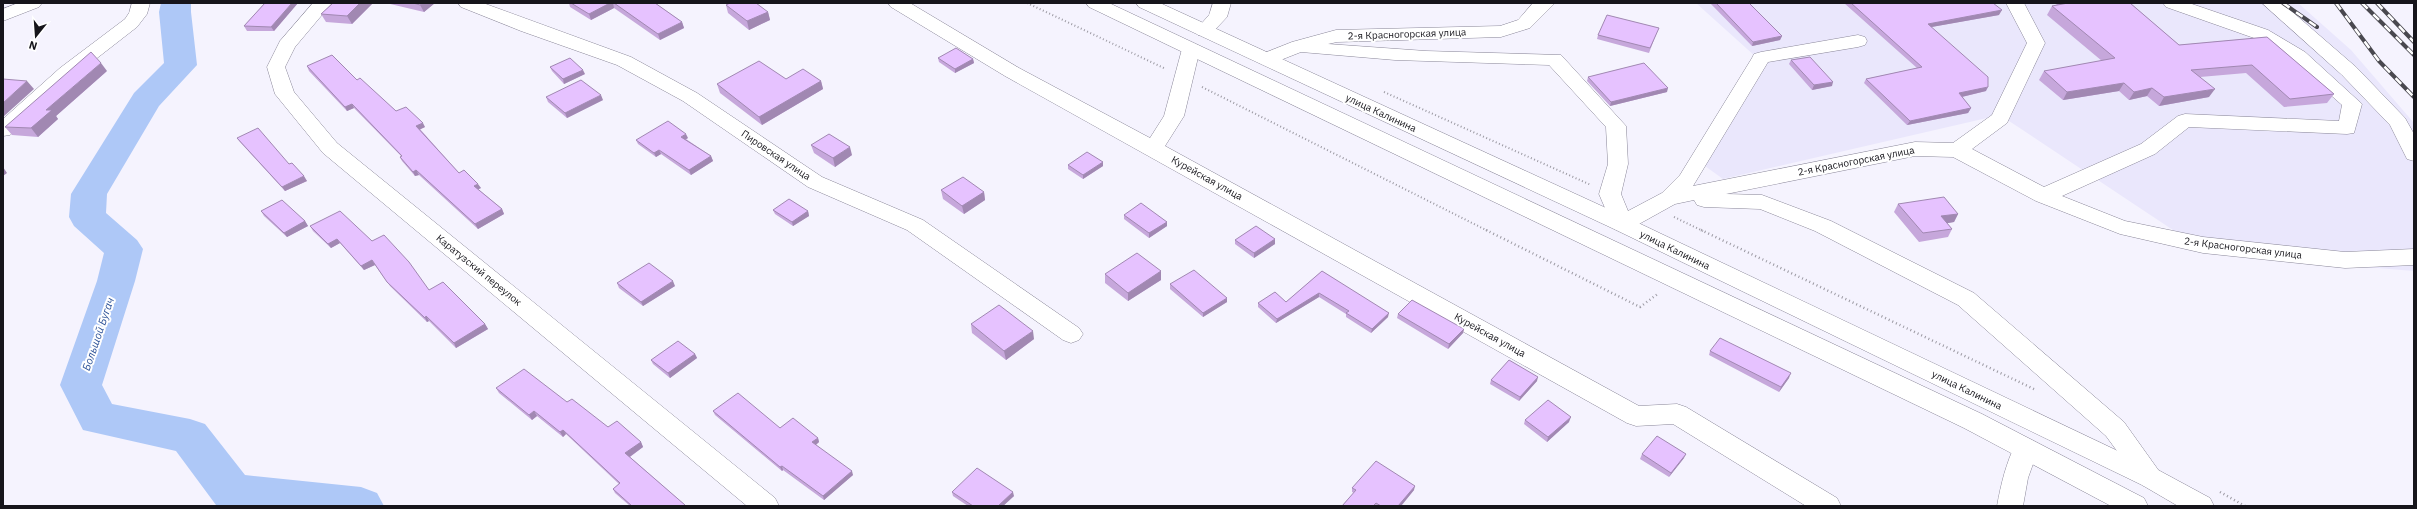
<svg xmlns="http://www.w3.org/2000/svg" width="2417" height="509" font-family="'IBM Plex Sans',sans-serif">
  <rect width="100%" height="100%" fill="#f5f3fe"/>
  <path fill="#eae7fc" d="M1696 3H2298L2351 50 2414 123V271L2209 254 2000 115 1723 179 1705 166 1766 66Z"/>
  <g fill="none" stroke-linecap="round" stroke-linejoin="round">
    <path fill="#aec8f7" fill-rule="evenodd" d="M161 3H191V12L197 65 159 106 107 194 106 213 137 240 143 249 135 281 102 385 112 404 190 419 205 424 245 475 361 487 377 493 384 506 216 505 176 451 83 430 60 385 97 281 104 253 74 226 69 217 71 194 134 93 164 63 159 12Z"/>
    <defs>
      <path id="minor" d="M18 3H42L39 7 3 21V9Z
        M132 3H150L147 14 137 27 74 76 10 135 3 136V119L60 68 125 19 129 13Z
        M313 3H332L295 47 285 67 294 92 337 143 775 498 779 506H747L323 153 275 94 267 67 280 41Z
        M458 3H483L631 57 697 93 822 177 923 220 1079 328 1083 334 1079 340 1071 343 1063 340 907 230 808 187 683 101 617 65 521 31 461 7Z
        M888 3H910L1019 68 1150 138 1164 116 1182 49 1184 45H1198L1200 49 1184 116 1165 146 1639 406 1677 404 1686 407 1837 498 1841 506H1806L1673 424 1636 426 1627 423 1005 76 891 7Z
        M1213 3H1231L1227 17 1210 35H1198L1195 31 1209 15Z
        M1533 3H1555L1530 28 1501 37 1337 42 1328 44 1426 51 1561 55 1626 126 1628 164 1621 194 1628 211 1662 193 1680 175 1752 58 1754 54 1761 52 1858 35 1865 37 1867 41 1865 45 1858 47 1768 62 1693 186 1915 142 1953 143 1992 115 2027 43 2006 3H2024L2045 43 2007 123 1972 149 2044 187 2141 144 2178 116 2185 114 2339 121 2342 105 2291 60 2254 38 2166 7 2163 3H2189L2268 30 2305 52 2362 104 2354 133 2347 134 2189 127 2155 154 2062 196 2125 221 2203 237 2345 252 2414 249V265L2345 268 2203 253 2120 234 2036 201 1953 157 1915 156 1726 194 1762 195 1831 221 1974 293 2124 422 2164 478 2160 485 2151 489 2142 485 2106 436 1958 305 1815 231 1760 209 1704 207 1697 205 1694 200 1675 204 1630 229 1622 231 1614 229 1599 194 1608 164 1606 127 1549 65 1395 60 1301 52 1273 63H1259L1257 59 1259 55 1292 42 1336 30 1500 26 1518 20Z
        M2262 3H2282L2356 67 2405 118 2414 134V161L2407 159 2390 125 2342 75Z
        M2025 440 2034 443 2038 450 2028 478 2023 506H1997C2001 484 2006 463 2016 443Z"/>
      <path id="major" d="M1086 3H1109L1982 414 2144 498 2148 506H2111L1964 428 1089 7Z
        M1136 3H1160L1630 219 2160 471 2210 498 2214 506H2178L2142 485 1614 229 1139 7Z"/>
    </defs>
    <use href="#minor" stroke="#8a8799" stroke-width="1"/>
    <use href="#major" stroke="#8a8799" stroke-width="1"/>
    <path stroke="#9b99a2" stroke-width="2" stroke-dasharray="1 2.5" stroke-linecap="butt" d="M1027 3 1166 69
      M1202 87 1488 231
      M1384 92 1591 185
      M1674 217 1703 231"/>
    <path stroke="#9b99a2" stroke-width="2.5" stroke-dasharray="1 3" stroke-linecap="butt" d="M1486 230 1640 307 1659 293
      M1701 230 2036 390
      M2220 492 2245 506"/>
    <use href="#minor" fill="#fff" fill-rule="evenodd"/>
    <use href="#major" fill="#fff" fill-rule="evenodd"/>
    <defs>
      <path id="rail" d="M2283 3 2317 27
        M2336 3 2379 61 2414 97
        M2362 3 2414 55
        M2377 3 2414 42"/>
    </defs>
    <use href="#rail" stroke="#49484f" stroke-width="4"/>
    <use href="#rail" stroke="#fff" stroke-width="2.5" stroke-dasharray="8" stroke-linecap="butt"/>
  </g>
  <path fill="#c6a7db" d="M265 3H298L274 31H247L244 26Z
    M333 3H373L352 24 326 22 321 14Z
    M386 3H435L424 12Z
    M569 3H655L682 22 684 28 660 40 614 8 591 20 570 7Z
    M1710 3H1749L1782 36 1780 40 1752 46Z
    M1844 3H1993L1999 15 1931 27 1986 91 1962 97 1971 108 1968 113 1907 125 1864 83 1866 79 1917 68Z
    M2055 3H2130L2179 45 2267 37 2334 94 2327 103 2284 107 2246 73 2200 77 2209 97 2159 106 2147 96 2129 100 2119 91 2063 100 2039 80 2044 71 2102 61 2047 15 2052 6 2057 5Z
    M726 5 768 12 770 20 749 30 728 13Z
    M1657 32 1649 53 1597 39 1598 35Z
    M938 58 973 59 974 63 955 73 939 62Z
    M1791 60 1832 86 1812 90 1789 64Z
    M307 66 357 80 396 111 425 127 420 129 459 173 481 188 478 189 502 209 504 214 478 229 419 175 415 176 402 161 400 157 401 156 354 108 347 111 309 71Z
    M550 67 585 74 564 84 552 71Z
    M107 71 56 116 58 119 38 137 12 135 5 127Z
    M1588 77 1667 92 1610 106 1587 81Z
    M786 79 821 81 823 89 762 125 720 93 717 84Z
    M546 97 603 100 567 118 548 102Z
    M237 138 289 164 307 181 285 191 240 142Z
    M688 138 686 139 711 156 713 161 691 175 661 154 656 157 638 144 636 140Z
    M811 145 852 155 835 167 814 153Z
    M1103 162V166L1083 179 1068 169V165Z
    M941 190 984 192 985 200 964 214 943 199Z
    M1898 204 1958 214 1954 222 1947 223 1952 229 1948 237 1919 242 1894 212Z
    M773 210 808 211 809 216 793 226 775 214Z
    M261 211 305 221 308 226 287 237 264 216Z
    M1124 215 1167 222V226L1149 238 1124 219Z
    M310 226 372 241 429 290 485 324 488 329 456 348 429 321 427 322 390 286 375 265 364 270 340 243 331 248 313 231Z
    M1275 239V244L1254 258 1235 244V240Z
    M1161 271V280L1128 301 1105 283V274Z
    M1322 271 1388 317 1371 333 1346 317V314L1319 297 1276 323 1258 307V303L1286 302Z
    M617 283 675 286 643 306 619 288Z
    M1170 284 1227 302 1203 317 1170 289Z
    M1398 314 1464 329 1463 333 1448 349 1397 318Z
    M971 324 1034 339 1006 360 972 333Z
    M1710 351 1789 378 1779 392 1709 355Z
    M695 354 697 358 670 378 653 364 651 360Z
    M1491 380 1537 381 1519 401 1490 384Z
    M496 388 567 402 608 427 641 442 643 447 630 457 686 506H630L615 493 613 489 619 484 566 434 563 437 537 416 532 420 499 393Z
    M713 411 780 428 818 438 819 442 816 445 853 475 824 500 783 470 782 471 715 415Z
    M1525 420 1569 422 1547 442 1524 424Z
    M1642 454 1684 458 1669 477 1640 459Z
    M1352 488 1414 490 1401 506H1342L1354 493 1352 492Z
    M952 492 1014 496 1003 506H968L953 496Z"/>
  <path fill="#a188b2" d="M292 3H298L274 31 271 27Z
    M360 3H373L352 24 347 16Z
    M423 3H435L424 12 420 5Z
    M610 3H613L614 8 591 20 589 14Z
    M2002 10 1999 15 1926 28 1928 24Z
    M768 12 770 20 749 30 747 21Z
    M682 22 684 28 660 40 658 34Z
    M1782 36 1780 40 1752 46 1753 42Z
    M973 59 974 63 955 73V69Z
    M101 63 107 71 56 116 58 119 38 137 31 128 46 110Z
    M583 70 585 74 564 84 563 79Z
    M27 81 34 89 3 117V103Z
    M821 81 823 89 762 125 759 117Z
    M1833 82 1832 86 1812 90 1814 85Z
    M2124 83 2119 91 2063 100 2067 92Z
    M1988 87 1986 91 1957 98 1959 93Z
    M1668 88 1667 92 1610 106 1611 102Z
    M2152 88 2147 96 2129 100 2134 92Z
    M2215 89 2209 97 2159 106 2164 97Z
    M601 95 603 100 567 118 565 113Z
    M352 104 354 108 347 111 345 107Z
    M1971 108 1968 113 1907 125 1910 121Z
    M423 123 425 127 419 130 416 126Z
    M686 134 688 138 683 141 681 137Z
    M850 147 852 155 835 167 833 158Z
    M659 150 661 154 656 157 654 153Z
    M711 156 713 161 691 175 689 170Z
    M1103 162V166L1083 179V175Z
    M3 167 7 173 3 176Z
    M416 170 419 175 415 176 413 172Z
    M304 176 307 181 285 191 282 187Z
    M478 184 481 188 477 190 474 186Z
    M984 192 985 200 964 214 962 206Z
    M502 209 504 214 478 229 475 224Z
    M808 211 809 216 793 226 792 222Z
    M1958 214 1954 222 1937 225 1941 216Z
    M305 221 308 226 287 237 284 233Z
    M1167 222V226L1149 238V233Z
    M337 239 340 243 331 248 328 244Z
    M1275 239V244L1254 258V253Z
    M372 260 375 265 364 270 361 266Z
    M1161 271V280L1128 301V293Z
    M673 281 675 286 643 306 641 302Z
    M1319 293V297L1276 323 1277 319Z
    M1227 298V302L1203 317V313Z
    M1389 313 1388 317 1371 333 1372 329Z
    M426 316 429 321 427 322 425 318Z
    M485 324 488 329 456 348 454 343Z
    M1464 329 1463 333 1448 349 1449 344Z
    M1033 331 1034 339 1006 360 1004 351Z
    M695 354 697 358 670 378 668 373Z
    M1791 373 1789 378 1779 392 1781 387Z
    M1538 377 1537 381 1519 401 1520 397Z
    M534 411 537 416 532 420 529 415Z
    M1571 417 1569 422 1547 442 1548 437Z
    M563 430 566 434 563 437 560 432Z
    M818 438 819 442 813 447 812 442Z
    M641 442 643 447 628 458 625 453Z
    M1686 454 1684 458 1669 477 1671 473Z
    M782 466 783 470 782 471 780 467Z
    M852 471 853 475 824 500 823 496Z
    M1415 486 1414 490 1401 506H1398Z
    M1013 492 1014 496 1003 506H998Z"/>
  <path fill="#e6c2ff" stroke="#a188b2" d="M265 3H292L271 27 244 26Z
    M333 3H360L347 16 321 14Z
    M413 3H423L420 5Z
    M571 3H610L589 14Z
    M614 3H655L682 22 658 34Z
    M730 3H756L768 12 747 21 726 5Z
    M1716 3H1749L1782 36 1753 42Z
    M1851 3H1993L2002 10 1928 24 1988 77V87L1959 93 1971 108 1910 121 1866 79 1922 67Z
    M2068 3H2130L2179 45 2267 37 2334 94 2290 99 2252 65 2191 70 2215 89 2164 97 2152 88 2134 92 2124 83 2067 92 2044 71 2115 58 2052 6Z
    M1607 15 1659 28 1650 48 1598 35Z
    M956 48 973 59 955 69 938 58Z
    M91 52 101 63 46 110H52L31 128 5 127Z
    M332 55 357 80 360 78 396 111 406 107 423 123 416 126 459 173 464 170 478 184 474 186 502 209 475 224 416 170 413 172 400 157 402 156 352 104 345 107 307 66Z
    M1810 57 1833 82 1814 85 1791 60Z
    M570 58 583 70 563 79 550 67Z
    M759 61 786 79 803 69 821 81 759 117 717 84Z
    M1644 63 1668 88 1611 102 1588 77Z
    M3 79 27 81 3 103Z
    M581 80 601 95 565 113 546 97Z
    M668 121 686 134 681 137 711 156 689 170 659 150 654 153 636 140Z
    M258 128 289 164 292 163 304 176 282 187 237 138Z
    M829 134 850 147 833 158 811 145Z
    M1087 152 1103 162 1083 175 1068 165Z
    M963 177 984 192 962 206 941 190Z
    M1944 197 1958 214 1941 216 1952 229 1923 233 1898 204Z
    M789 199 808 211 792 222 773 210Z
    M282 200 305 221 284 233 261 211Z
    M1141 203 1167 222 1149 233 1124 215Z
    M340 211 372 241 384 235 409 262 429 290 443 282 485 324 454 343 426 316 425 318 387 282 372 260 361 266 337 239 328 244 310 226Z
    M1256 226 1275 239 1254 253 1235 240Z
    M1137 253 1161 271 1128 293 1105 274Z
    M649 263 673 281 641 302 617 283Z
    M1194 270 1227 298 1203 313 1170 284Z
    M1322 271 1389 313 1372 329 1346 313 1349 311 1319 293 1277 319 1258 303 1275 292 1286 302Z
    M1412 300 1464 329 1449 344 1398 314Z
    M999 305 1033 331 1004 351 971 324Z
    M1720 338 1791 373 1781 387 1710 351Z
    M678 341 695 354 668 373 651 360Z
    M1509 360 1538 377 1520 397 1491 380Z
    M524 369 567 402 572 399 608 427 617 421 641 442 625 453 685 505 684 506H632L613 489 620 483 563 430 560 432 534 411 529 415 496 388Z
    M738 393 780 428 793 418 818 438 812 442 852 471 823 496 782 466 780 467 713 411Z
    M1548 400 1571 417 1548 437 1525 420Z
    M1657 436 1686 454 1671 473 1642 454Z
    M1376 461 1415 486 1398 506H1381L1376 503 1373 506H1342L1356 490 1352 488Z
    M977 468 1013 492 998 506H973L952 492Z"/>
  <g text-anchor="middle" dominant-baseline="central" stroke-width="4" stroke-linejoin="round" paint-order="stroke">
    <g font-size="10" fill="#16151b" stroke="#fff">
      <text transform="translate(1407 34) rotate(-2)">2-я Красногорская улица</text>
      <text transform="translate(1381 113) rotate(25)">улица Калинина</text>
      <text transform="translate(776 155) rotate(34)">Пировская улица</text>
      <text transform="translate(1856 161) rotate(-11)">2-я Красногорская улица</text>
      <text transform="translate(1207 178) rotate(29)">Курейская улица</text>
      <text transform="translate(2243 248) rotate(7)">2-я Красногорская улица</text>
      <text transform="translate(1675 250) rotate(26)">улица Калинина</text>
      <text transform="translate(479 270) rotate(39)">Каратузский переулок</text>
      <text transform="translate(1490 335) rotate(29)">Курейская улица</text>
      <text transform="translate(1967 390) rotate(26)">улица Калинина</text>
    </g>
    <g font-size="11" font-style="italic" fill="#2e5398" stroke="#fff">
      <text transform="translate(98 334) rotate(-71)">Большой Бугач</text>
    </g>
  </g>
  <rect width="2417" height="509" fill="none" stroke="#16151b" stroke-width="8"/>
  <g transform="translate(36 36) rotate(197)" stroke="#ffffff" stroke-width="3" paint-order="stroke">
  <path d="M0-3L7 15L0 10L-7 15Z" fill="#16151b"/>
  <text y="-6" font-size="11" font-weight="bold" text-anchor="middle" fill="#16151b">N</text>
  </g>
</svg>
